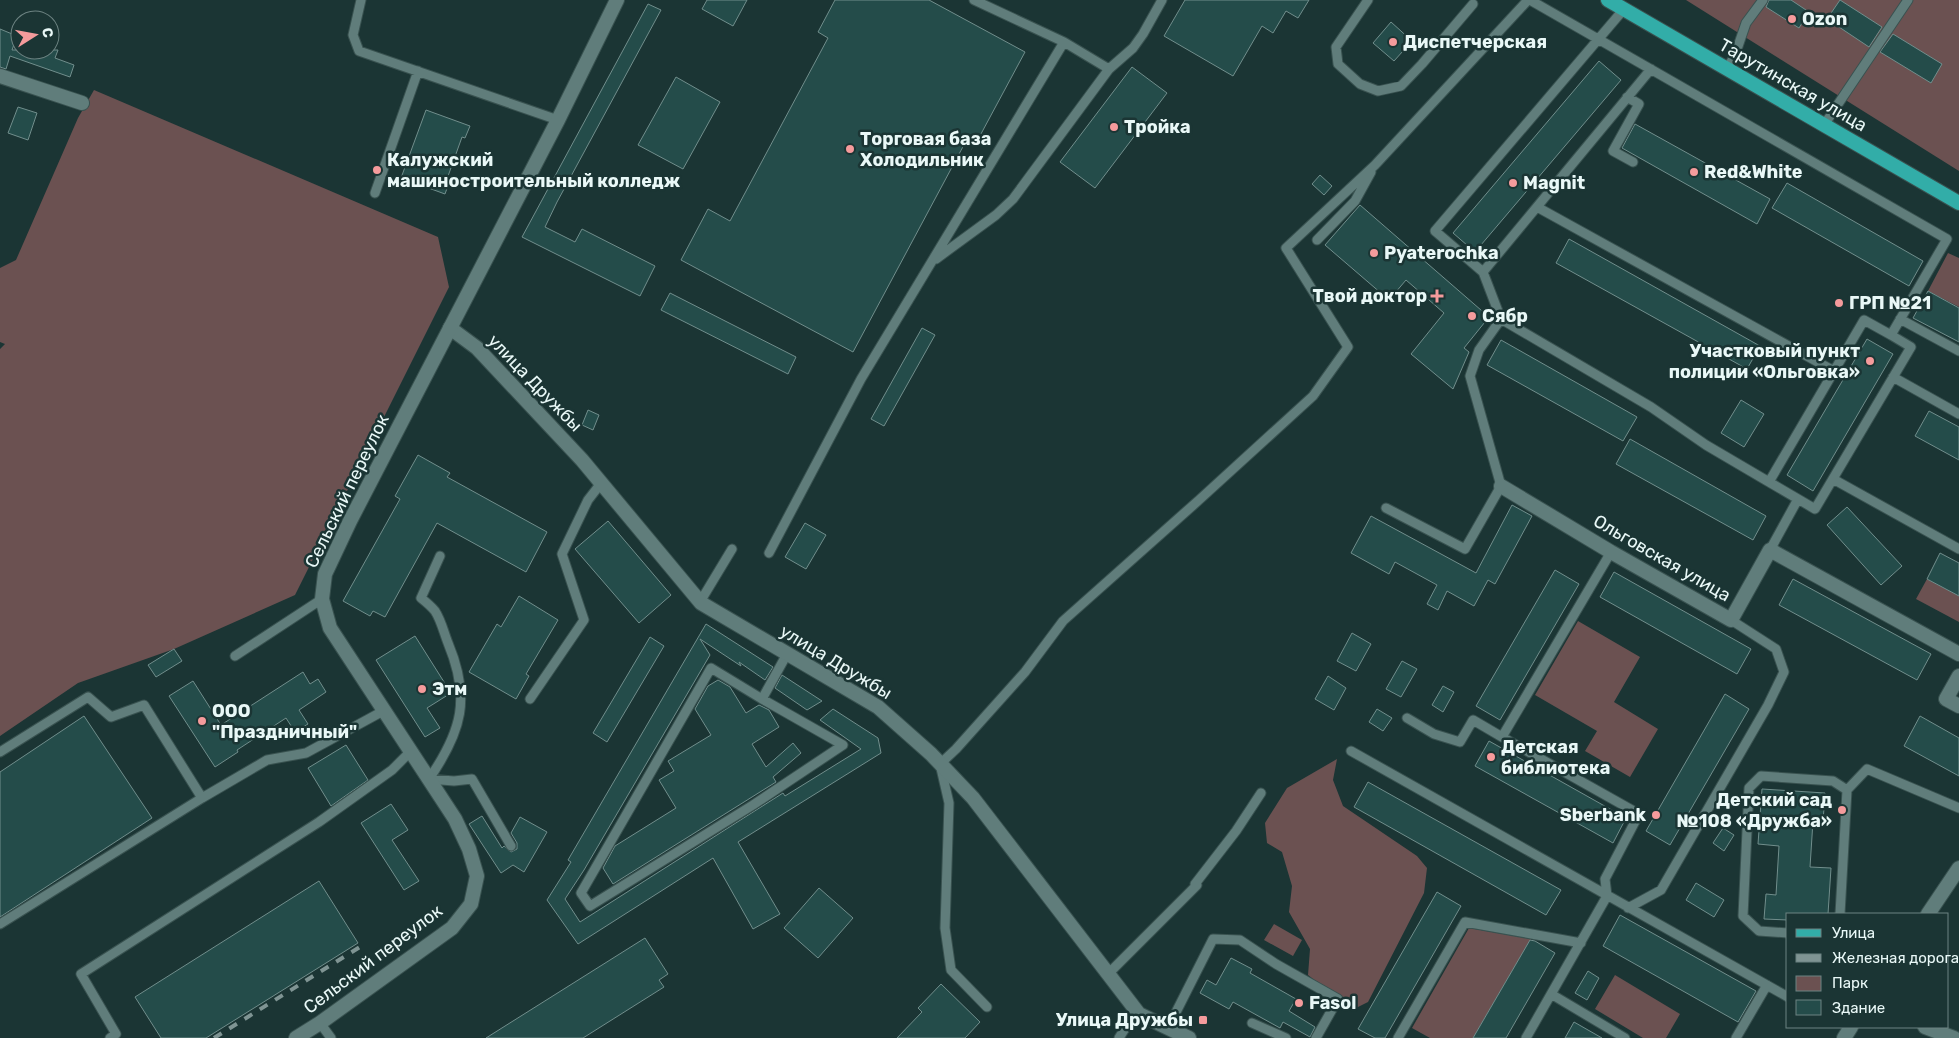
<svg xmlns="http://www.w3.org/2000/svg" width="1959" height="1038" font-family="Rubik,sans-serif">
  <rect width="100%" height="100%" fill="#1b3534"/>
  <path fill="#6b5151" d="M1686 0H1959V171Z
    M94 90 438 237 449 287 295 595 174 649 78 683 0 736V349L5 344 0 342V268L16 260 78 118Z
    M1948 253 1959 258V307L1928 291Z
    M1927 579 1959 596V622L1916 599Z
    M1578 621 1640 657 1614 702 1658 729 1630 777 1585 751 1597 731 1535 695Z
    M1337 759 1333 780 1343 806 1417 856 1427 868 1424 893 1368 1002 1352 1010 1308 975 1310 949 1289 912 1292 886 1282 852 1267 843 1265 823 1287 788Z
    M1274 924 1302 940 1293 956 1264 940Z
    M1469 928 1531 939 1473 1038H1430L1412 1028Z
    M1615 975 1680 1014 1666 1038H1643L1595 1009Z"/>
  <path fill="#244c4a" stroke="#718e8c" d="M707 0H747L733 26 702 9Z
    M835 0H929L1025 52 975 145 966 141 853 352 681 260 708 209 730 221 828 38 818 32Z
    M1185 0H1309L1298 18 1286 11 1273 33 1262 26 1233 76 1164 36Z
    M1769 0H1791L1809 12 1799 28 1766 7Z
    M1840 0 1882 27 1869 47 1827 19Z
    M648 4 661 10 557 202 545 227 575 242 582 229 655 266 640 296 522 237Z
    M1391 22 1412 41 1394 61 1373 43Z
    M0 29 17 36 12 50H58L55 58 74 65 70 77 10 56 6 69 0 67Z
    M1893 34 1942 64 1931 83 1880 52Z
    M1599 61 1621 80 1475 252 1453 233Z
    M1132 67 1167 93 1095 188 1060 162Z
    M676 77 720 102 683 169 638 145Z
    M18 107 37 113 28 140 8 133Z
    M426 110 470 126 465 138 462 137 447 179 450 180 445 194 401 178Z
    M1635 124 1770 199 1757 224 1622 148Z
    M1320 175 1332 186 1324 195 1312 184Z
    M1787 183 1923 261 1909 286 1772 208Z
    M1360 205 1489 317 1464 348 1469 352 1453 389 1411 354 1444 313 1406 280 1389 300 1325 245Z
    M1569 239 1760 346 1747 369 1556 263Z
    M1928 291 1959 308V342L1913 318Z
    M670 293 796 357 788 374 661 310Z
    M922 328 935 335 884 426 871 419Z
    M1867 339 1893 354 1813 491 1787 475Z
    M1501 340 1637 417 1623 441 1487 365Z
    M1741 400 1764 414 1744 447 1721 433Z
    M588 410 599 415 593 430 582 425Z
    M1929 411 1959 427V460L1915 436Z
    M1630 439 1766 516 1753 540 1616 464Z
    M418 455 450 473 447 477 547 532 526 572 437 523 385 617 373 611 370 616 343 601 400 499 395 496Z
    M1512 505 1532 516 1495 584 1488 580 1474 606 1447 591 1438 610 1427 604 1437 585 1395 562 1389 574 1351 553 1371 516 1476 573Z
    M1847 507 1902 566 1881 585 1827 525Z
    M608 521 671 595 639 623 575 549Z
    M805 523 826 535 806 569 785 557Z
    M1940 553 1959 563V596L1927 579Z
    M1555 570 1579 584 1500 720 1476 706Z
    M1614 572 1751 649 1737 674 1600 597Z
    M1793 579 1931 654 1917 680 1779 605Z
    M519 596 558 620 526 674 529 676 516 699 469 672 497 624 501 627Z
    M706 624 773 667 765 680 739 662 741 666 700 639 710 655 584 870 565 899 580 922 783 793 785 796 861 749 820 720 833 709 878 738 881 753 738 842 780 914 753 929 713 858 578 944 547 900 571 862 568 860Z
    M1352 633 1371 644 1356 671 1337 661Z
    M415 636 451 693 427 708 440 728 425 737 376 660Z
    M650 637 664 646 607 742 593 733Z
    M174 649 182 661 156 677 148 665Z
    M1402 661 1417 669 1401 697 1386 689Z
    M303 672 310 684 318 679 326 692 299 710 308 724 295 732 286 718 237 750 238 752 215 767 169 696 193 681 221 725Z
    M782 675 822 701 807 710 775 688Z
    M1328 676 1346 688 1334 710 1315 699Z
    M718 680 730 687 746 713 759 705 769 710 779 727 752 744 766 767 793 743 801 753 773 777 776 782 613 884 603 868 615 846 676 808 659 780 674 771 668 761 711 735 695 709 708 686Z
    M1443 686 1454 692 1443 712 1432 705Z
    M1725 694 1749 709 1670 845 1646 831Z
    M1377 709 1392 718 1383 731 1369 722Z
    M84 716 152 818 0 917V772Z
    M1920 716 1959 738V776L1904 746Z
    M1489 741 1626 818 1613 843 1475 766Z
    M346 745 368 780 331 806 308 768Z
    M1368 782 1561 890 1546 915 1354 807Z
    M1762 789 1825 793 1823 822 1813 821 1810 867 1831 868 1828 914H1788V920L1764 919 1766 894 1776 895 1779 846 1758 844Z
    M391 804 408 830 392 840 419 881 404 890 361 823Z
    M482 816 502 848 504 846 511 852 517 849V843L511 833 520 817 547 832 524 872 513 865 501 873 469 824Z
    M1723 828 1734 835 1724 851 1713 843Z
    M319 881 358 943 206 1038H161L135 997Z
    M1696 883 1724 900 1714 917 1686 900Z
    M819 888 853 918 818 958 784 928Z
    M1437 892 1461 906 1385 1038H1375L1358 1029Z
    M1620 915 1756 991 1738 1022 1603 946Z
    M645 938 668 974 659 980 664 987 583 1038H486Z
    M1530 940 1535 941 1555 953 1506 1038H1473Z
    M1231 958 1252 969 1250 973 1296 999 1289 1011 1315 1027 1310 1037 1283 1022 1280 1028 1233 1002 1229 1009 1200 993 1207 980 1216 985Z
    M1588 971 1599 978 1587 1000 1575 993Z
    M941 984 980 1022 965 1038H897L922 1012 918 1008Z
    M1574 1022 1602 1038H1565Z"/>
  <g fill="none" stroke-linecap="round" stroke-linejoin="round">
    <defs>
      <path id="service" d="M361 0 353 35 359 51 558 120
        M1368 0 1336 47 1338 64 1360 84 1378 91 1401 86 1422 64 1473 4
        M1530 0 1947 239 1891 335 1911 347 1815 509 1769 482 1864 320 1891 335
        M1624 9 1435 231 1483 272 1651 69
        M1064 42 1109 69
        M1727 69 1735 55 1746 23 1763 0
        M1627 97 1639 104 1613 151 1633 162
        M1824 125 1908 0
        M375 193 418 71
        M1537 207 1834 371
        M1317 240 1355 201 1371 172
        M936 259 996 215 1013 199 1109 69 1133 48 1143 34 1162 0
        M1501 319 1651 407 1706 445 1769 482
        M1900 319 1959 351
        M1893 377 1959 414
        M1833 479 1959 549
        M1386 508 1465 549 1501 486 1470 376 1479 350 1501 319 1483 272
        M1770 550 1798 499
        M769 553 861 379 1064 42 974 0
        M440 556 421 598C426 602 431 606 435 611 441 620 444 633 448 643 471 698 462 731 429 779L454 781 472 779 511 846
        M700 602 732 549
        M235 656 322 599
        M530 699 584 620 562 554 588 500 602 482
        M762 699 843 745 753 805 590 906 581 893 711 668 762 699 787 654
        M1407 718 1434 734 1460 742 1473 720 1502 737
        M1351 751 1788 997
        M0 752 88 697 111 717 144 705 202 798
        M1628 908 1661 890 1768 705 1784 672 1776 649 1731 620
        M1840 914 1847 790 1867 769 1959 808
        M0 924 202 798 267 760 306 753 385 710
        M1788 933 1759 931 1743 916 1749 788 1761 776 1833 781 1847 790
        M1108 974 1197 885 1195 884 1236 831 1261 793
        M1551 994 1625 1038
        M987 1007 951 970 945 928 949 803 940 764 956 749 1025 672 1063 621 1199 500 1313 396 1348 347 1286 248 1375 165 1528 0
        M320 1023 331 1038
        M1252 1023 1286 1038
        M1168 1028 1213 939 1240 940 1276 964 1338 999 1316 1038
        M110 1038 116 1034 81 974 319 822 392 770 411 751
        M1119 1038 1124 1030 1139 1014
        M1398 1038 1465 922 1581 943
        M1526 1038 1607 896 1605 879 1639 814 1502 737 1611 552
        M1736 1038 1767 985"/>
      <path id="minor" d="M0 76 82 103
        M450 328 477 348 582 460 701 603 878 707 931 754 973 798 1139 1014 1189 1038
        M1501 486 1611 552 1731 620 1770 550 1959 654
        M1959 676 1946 699 1959 706
        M1928 914 1959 868
        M1925 1027 1954 1038
        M1844 1038 1851 1027"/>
      <path id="tertiary" d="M296 1038 320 1023 452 928 471 904 477 876 469 849 455 819 330 628 322 599 325 574 350 521 558 120 617 0"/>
      <path id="primary" d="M1608 0 1959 203"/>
    </defs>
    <use href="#service" stroke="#395250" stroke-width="11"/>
    <use href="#minor" stroke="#395250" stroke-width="16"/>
    <use href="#tertiary" stroke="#395250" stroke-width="16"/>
    <use href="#primary" stroke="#395250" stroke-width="16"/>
    <use href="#service" stroke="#607d7b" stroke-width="9"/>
    <use href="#minor" stroke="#607d7b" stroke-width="14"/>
    <use href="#tertiary" stroke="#607d7b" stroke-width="14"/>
    <use href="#primary" stroke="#32ada8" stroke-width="14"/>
    <path stroke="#7f9493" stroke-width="4" stroke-dasharray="9 9" stroke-linecap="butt" d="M214 1038 363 945"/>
  </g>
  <g fill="#f59b9c" stroke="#1b3534" stroke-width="2">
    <circle cx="1792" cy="19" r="5"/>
    <circle cx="1393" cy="42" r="5"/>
    <circle cx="1114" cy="127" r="5"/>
    <circle cx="850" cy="149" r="5"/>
    <circle cx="377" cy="170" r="5"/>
    <circle cx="1694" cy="172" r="5"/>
    <circle cx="1513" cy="183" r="5"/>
    <circle cx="1374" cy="253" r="5"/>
    <path d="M1434.5 288.5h5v5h5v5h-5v5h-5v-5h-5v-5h5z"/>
    <circle cx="1839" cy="303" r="5"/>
    <circle cx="1472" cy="316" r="5"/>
    <circle cx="1870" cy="361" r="5"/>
    <circle cx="422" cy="689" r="5"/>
    <circle cx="202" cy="721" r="5"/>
    <circle cx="1491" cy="757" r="5"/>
    <circle cx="1842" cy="810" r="5"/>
    <circle cx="1656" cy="815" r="5"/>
    <circle cx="1299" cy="1003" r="5"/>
    <rect x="1198" y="1015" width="10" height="10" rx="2.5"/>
  </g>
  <g text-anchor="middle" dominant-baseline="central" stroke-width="5" stroke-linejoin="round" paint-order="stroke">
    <g font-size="18" font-weight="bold" fill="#e9f8f7" stroke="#1b3534" text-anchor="start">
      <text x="1802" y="19">Ozon</text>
      <text x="1403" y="42">Диспетчерская</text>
      <text x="1124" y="127">Тройка</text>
      <text x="860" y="139">Торговая база<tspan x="860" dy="21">Холодильник</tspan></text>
      <text x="387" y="160">Калужский<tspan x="387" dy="21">машиностроительный колледж</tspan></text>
      <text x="1704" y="172">Red&amp;White</text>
      <text x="1523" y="183">Magnit</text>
      <text x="1384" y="253">Pyaterochka</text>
      <text x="1427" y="296" text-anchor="end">Твой доктор</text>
      <text x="1849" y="303">ГРП №21</text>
      <text x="1482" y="316">Сябр</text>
      <text x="1860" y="351" text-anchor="end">Участковый пункт<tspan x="1860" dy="21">полиции «Ольговка»</tspan></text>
      <text x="432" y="689">Этм</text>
      <text x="212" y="711">ООО<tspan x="212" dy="21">"Праздничный"</tspan></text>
      <text x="1501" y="747">Детская<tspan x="1501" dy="21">библиотека</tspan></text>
      <text x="1832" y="800" text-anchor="end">Детский сад<tspan x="1832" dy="21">№108 «Дружба»</tspan></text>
      <text x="1646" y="815" text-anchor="end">Sberbank</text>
      <text x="1309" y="1003">Fasol</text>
      <text x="1193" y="1020" text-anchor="end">Улица Дружбы</text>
    </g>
    <g font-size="18" fill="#e9f8f7" stroke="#1b3534">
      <text transform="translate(1793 85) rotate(30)">Тарутинская улица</text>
      <text transform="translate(535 383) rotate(46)">улица Дружбы</text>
      <text transform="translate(347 491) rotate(-64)">Сельский переулок</text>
      <text transform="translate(1662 558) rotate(30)">Ольговская улица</text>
      <text transform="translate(836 662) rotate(31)">улица Дружбы</text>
      <text transform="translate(373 959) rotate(-37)">Сельский переулок</text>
    </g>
  </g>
  <rect x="1786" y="913" width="162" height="115" fill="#1b3534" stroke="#6d8382"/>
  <rect x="1796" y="929" width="25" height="8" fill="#32ada8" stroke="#6d8382"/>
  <text x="1832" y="938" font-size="15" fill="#e9f8f7">Улица</text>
  <rect x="1796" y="954" width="25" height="8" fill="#7f9493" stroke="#6d8382"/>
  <text x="1832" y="963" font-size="15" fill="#e9f8f7">Железная дорога</text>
  <rect x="1796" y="976" width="25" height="15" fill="#6b5151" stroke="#6d8382"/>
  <text x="1832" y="988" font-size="15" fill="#e9f8f7">Парк</text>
  <rect x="1796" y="1000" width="25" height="15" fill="#244c4a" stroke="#6d8382"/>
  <text x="1832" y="1013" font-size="15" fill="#e9f8f7">Здание</text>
  <g transform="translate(35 35) rotate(79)"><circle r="24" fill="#1b3534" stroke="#6d8382"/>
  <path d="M0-4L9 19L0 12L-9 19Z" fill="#f59b9c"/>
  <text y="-8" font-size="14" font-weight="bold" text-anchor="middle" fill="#e9f8f7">С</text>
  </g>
</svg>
